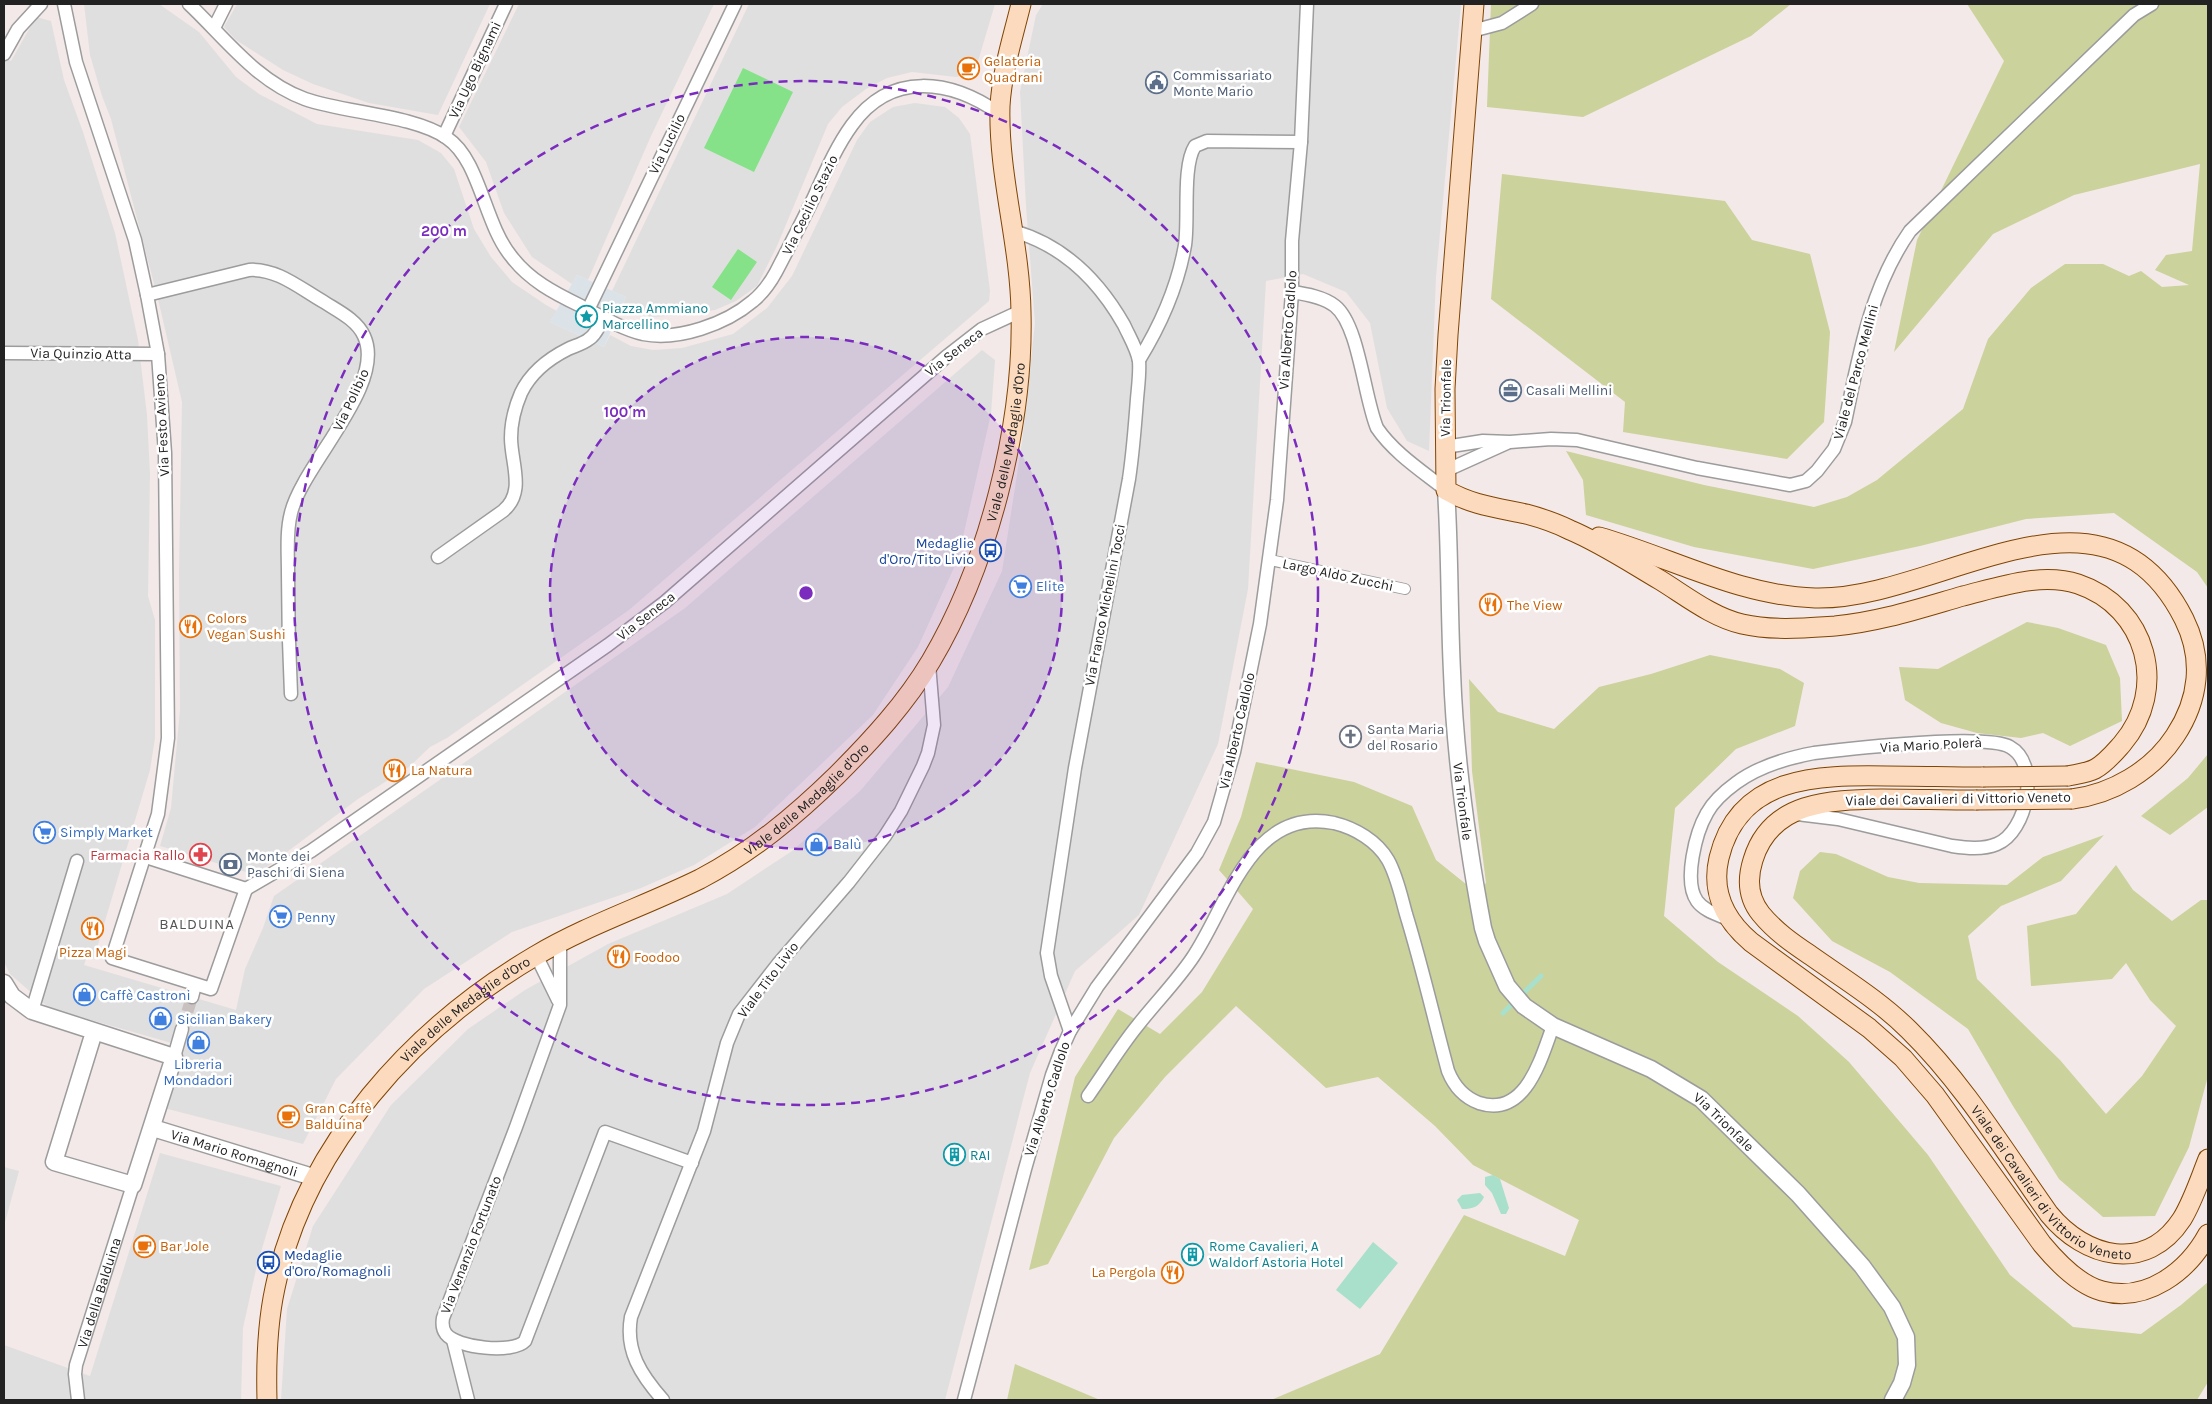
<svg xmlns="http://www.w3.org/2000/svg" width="2212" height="1404" font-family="Karla,sans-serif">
  <rect width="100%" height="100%" fill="#f2e9e8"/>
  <path fill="#e0dfdf" d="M84 4H159L199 32 236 77 259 94 317 124 418 140 441 153 454 169 474 229 491 257 512 282 546 305 557 311 550 322 604 347 610 335 631 346 653 350 682 348 733 334 767 308 792 276 857 140 870 122 893 107 915 103 945 107 959 118 970 134 990 291 989 301 629 610 447 738 430 747 409 767 358 799 256 875 160 846 171 808 180 710 179 572 182 402 158 299 111 119 102 96 90 55Z
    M237 4H490L438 115 369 103 313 84 283 70 236 40 224 27Z
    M519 4H714L651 136 588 280 577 275 572 284 532 257 504 213 486 162 459 127Z
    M749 4H995L976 68 971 74 956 77 912 72 887 78 866 89 842 107 828 124 777 246 757 286 736 301 715 310 683 315 651 317 622 307 626 297 612 291Z
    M1043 4H1461L1436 277 1429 451 1407 441 1387 408 1370 323 1346 292 1303 274 1266 281 1248 589 1218 744 1139 915 1075 971 1030 1073 945 1400H281L287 1309 313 1226 391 1105 468 1029 525 990 608 944 727 894 792 851 860 791 948 687 1002 571 1022 442 1035 323 1026 206 1020 92 1036 15Z
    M36 17 51 21 64 80 83 132 115 233 138 340 147 415 150 474 148 596 155 620V738L150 770 94 958 87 956 84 965 236 1010 245 969 263 928 274 896 685 608 982 350 995 360 991 414 958 559 918 647 873 715 755 827 694 865 641 888 512 932 424 989 336 1079 303 1144 164 1108 182 1046 49 1008 10 974 4 962V58L11 61Z
    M160 1153 281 1186 257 1265 243 1328 241 1400H4V1345L90 1376Z
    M4 1167 19 1171 4 1226Z"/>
  <path fill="#cbd29c" d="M1491 4H1791L1751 36 1583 117 1487 107Z
    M1967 4H2208V588L2197 572 2114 513 2026 519 1920 546 1813 569 1694 547 1586 515 1583 480 1566 451 1704 485 1814 507 1847 497 1877 480 1963 409 1988 339 2031 288 2065 264H2103L2129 276 2141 271 2162 287 2189 285 2155 270 2166 255 2192 251 2200 164 2074 195 1993 234 1894 352 1917 240 2004 61Z
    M1502 174 1725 201 1752 240 1810 254 1830 332 1824 422 1787 459 1623 432 1625 402 1491 299Z
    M2027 622 2058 628 2106 645 2120 678 2122 721 2070 746 2043 733 2021 738 1977 733 1941 723 1905 700 1899 667 1938 669Z
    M1710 655 1780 669 1804 683 1795 726 1736 749 1675 808 1664 916 1718 962 1798 1016 1849 1062 1928 1155 2010 1275 2073 1327 2141 1334 2181 1305 2208 1282V1382L2197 1400H1271L1380 1354 1464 1215 1565 1256 1579 1220 1473 1165 1435 1126 1378 1077 1326 1088 1236 1006 1165 1077 1114 1138 1048 1264 1029 1270 1075 1077 1118 1009 1160 1034 1202 992 1253 909 1219 870 1241 817 1256 762 1354 782 1412 806 1436 860 1477 893 1486 883 1472 771 1469 679 1498 712 1554 729 1599 687 1651 674Z
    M2208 754V807L2170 835 2141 816 2188 778Z
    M2104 835 2061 881 2001 906 1968 936 1977 979 2060 1060 2106 1114 2142 1076 2176 1026 2150 1000 2126 963 2112 979 2031 986 2027 926 2076 914 2116 865 2133 890 2172 921 2201 900H2208V1076L2189 1147 2155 1216 2103 1217 2059 1179 2013 1106 1968 1029 1890 972 1832 941 1793 898 1800 871 1820 852 1836 854 1888 877 1919 883 2007 885 2043 857Z
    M1015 1364 1100 1400H1007Z"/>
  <path fill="#85e288" d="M743 68 793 92 754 172 704 148Z
    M738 249 757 262 731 300 712 287Z"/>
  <path fill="#dce3e8" d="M577 275 626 297 604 347 550 322Z"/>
  <path fill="#a8e0cc" d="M1493 1175 1500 1179 1509 1208 1506 1214H1501L1492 1193 1485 1185V1177Z
    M1480 1193 1484 1197C1479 1207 1473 1209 1462 1209L1457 1200 1462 1195Z
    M1373 1242 1398 1263 1360 1309 1336 1290Z"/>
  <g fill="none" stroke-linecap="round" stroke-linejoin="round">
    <path stroke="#a8e0cc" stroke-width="5" d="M1503 1013 1541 976"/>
    <path stroke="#c8c1c0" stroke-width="12" stroke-dasharray="12 6" stroke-linecap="butt" d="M182 1029 192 997"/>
    <defs>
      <path id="pedestrian" d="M1270 560 1405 589"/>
      <g id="minor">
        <path d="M64 4 76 62 135 240 147 295 158 354 165 453 168 738 158 814 112 958 211 989 246 889"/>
        <path d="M189 4C225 38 256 81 305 99 345 113 414 115 447 138 480 160 484 223 511 256 529 280 554 293 581 306 600 316 622 329 643 334 678 341 726 324 753 301 763 293 770 283 776 272 789 247 802 222 814 197 825 173 836 147 852 125 891 71 950 79 1000 114"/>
        <path d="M214 28 226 4"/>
        <path d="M1472 31 1502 23 1532 4"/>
        <path d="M4 54 18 29 41 4"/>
        <path d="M444 136 506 4"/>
        <path d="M1013 231C1063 245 1099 281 1124 325 1129 336 1137 349 1139 361 1140 373 1138 387 1137 399 1135 426 1133 452 1129 479L1075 768 1047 953 1051 976 1070 1031"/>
        <path d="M1292 292C1306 294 1324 297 1335 306 1359 325 1364 397 1377 428 1394 453 1422 471 1446 490"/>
        <path d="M147 295 249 270C277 268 301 289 324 302 338 311 357 320 364 336 387 385 302 465 291 513 286 532 288 553 288 573 288 614 289 654 291 694"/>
        <path d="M588 310 735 4"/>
        <path d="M4 353 158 354"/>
        <path d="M1139 360C1160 326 1178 285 1185 245 1189 219 1182 166 1195 146L1207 141 1301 142"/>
        <path d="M1445 447 1483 441 1510 442 1551 439 1577 440 1697 468 1790 485 1806 481 1817 471 1834 449 1845 422C1859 356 1870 288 1910 231L2134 15 2152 4"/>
        <path d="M1445 471 1507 443"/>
        <path d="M438 557 503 511C526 492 511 463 511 438 511 423 515 407 521 393 531 372 548 359 568 349 574 346 583 344 589 339 596 335 600 324 604 317"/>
        <path d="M146 857 246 889"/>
        <path d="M246 889 311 851 608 645 665 602 946 357 982 329 1021 311"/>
        <path d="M1730 920C1719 915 1704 911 1697 901 1683 881 1696 832 1707 813 1714 800 1725 791 1736 783 1759 766 1787 758 1814 753 1848 749 1986 733 2010 747 2041 764 2027 832 1997 844 1983 850 1966 848 1952 846L1838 819 1797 814"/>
        <path d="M560 942V1005L516 1127 443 1318C442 1324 442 1329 446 1334 457 1348 513 1354 525 1341L605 1132 692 1163"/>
        <path d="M536 955 558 1000"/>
        <path d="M192 997 195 985"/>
        <path d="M32 1011 77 861"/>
        <path d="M174 1057 182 1029"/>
        <path d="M1088 1096C1105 1072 1120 1047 1138 1025 1156 1002 1177 981 1193 957 1228 905 1251 806 1334 823 1355 828 1377 841 1388 860 1397 876 1401 896 1406 914 1422 966 1434 1019 1448 1071 1454 1086 1463 1097 1479 1103 1526 1118 1541 1058 1553 1026"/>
        <path d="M453 1340 468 1400"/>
        <path id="s1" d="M78 1400 75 1374 76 1365 133 1185"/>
        <path d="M663 1400C641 1375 625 1351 631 1317L704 1131 727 1043 739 1014 778 964 849 882 885 836 901 811 923 766 928 753 934 725 929 664"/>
        <path d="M964 1400 1025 1169 1052 1075 1061 1051 1070 1031 1097 987 1197 853 1214 822 1234 752 1260 624 1277 500 1292 292V241L1301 142 1307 4"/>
      </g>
      <g id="tertiary">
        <path id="s2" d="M1446 490C1450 550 1449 611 1452 672 1455 758 1467 843 1483 928L1487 941 1507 986 1524 1006 1553 1026 1651 1069 1701 1099 1798 1194 1862 1266 1892 1307 1906 1337 1907 1365 1902 1383 1893 1400"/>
        <path d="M4 983 12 996 32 1011 174 1057 133 1185 54 1162 94 1032"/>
        <path id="s3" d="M153 1128 316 1178"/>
      </g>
      <g id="secondary">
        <path d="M1474 4 1448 335 1445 389 1446 490C1471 505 1498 508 1526 514 1541 518 1556 523 1570 530 1601 543 1631 563 1660 580 1686 596 1712 617 1742 624 1772 631 1805 628 1835 626 1879 622 1921 608 1963 596 1999 587 2041 572 2078 584 2147 607 2169 689 2122 744 2114 753 2106 763 2095 769 2087 773 2077 774 2068 776"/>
        <path d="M1599 537C1670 557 1739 596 1815 598 1939 601 2103 459 2184 619 2204 659 2199 700 2175 736 2152 771 2112 794 2072 799"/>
        <path d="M1983 777C1951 777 1919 776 1887 776 1818 775 1739 775 1719 858 1711 892 1725 920 1751 942L1869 1028 1903 1058 1935 1095 2042 1244C2057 1262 2079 1285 2102 1291 2147 1303 2188 1271 2208 1234"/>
        <path id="s4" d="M1976 800C1945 800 1913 799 1882 799 1830 800 1771 801 1753 860 1747 879 1748 898 1761 914 1775 931 1792 943 1810 955 1844 979 1880 1001 1909 1030 1964 1084 2005 1152 2049 1214 2085 1258 2146 1274 2182 1219 2193 1201 2200 1179 2208 1159"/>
        <path id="s5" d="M267 1400C266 1363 267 1325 275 1288 305 1146 413 1028 535 956 587 925 645 906 700 879 752 852 795 816 837 775 872 740 906 703 931 661 988 565 1024 425 1021 312 1020 243 998 175 1000 106 1002 71 1013 37 1021 4"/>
      </g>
    </defs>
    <use href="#pedestrian" stroke="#9c9c9c" stroke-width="12"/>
    <use href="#minor" stroke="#9c9c9c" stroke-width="15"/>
    <use href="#tertiary" stroke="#9c9c9c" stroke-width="19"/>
    <use href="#secondary" stroke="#804402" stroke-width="21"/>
    <use href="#pedestrian" stroke="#fff" stroke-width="10"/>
    <use href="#minor" stroke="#fff" stroke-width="12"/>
    <use href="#tertiary" stroke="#fff" stroke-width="16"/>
    <use href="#secondary" stroke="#fcdabd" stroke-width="19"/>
    <defs>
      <path id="secondary-bridge" d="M1983 777 2068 776
        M1976 800 2072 799"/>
    </defs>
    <use href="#secondary-bridge" stroke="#804402" stroke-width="21" stroke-linecap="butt"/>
    <use href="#secondary-bridge" stroke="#fcdabd" stroke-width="19"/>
  </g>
  <circle cx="806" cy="593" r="256" fill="#7b2cbf" fill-opacity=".12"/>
  <g fill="none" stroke="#7b2cbf" stroke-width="2.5" stroke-dasharray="9 6">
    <circle cx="806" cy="593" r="256"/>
    <circle cx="806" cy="593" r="512"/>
  </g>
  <defs>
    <symbol id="cafe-ring" viewBox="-11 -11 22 22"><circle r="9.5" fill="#fff" stroke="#e8710a" stroke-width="1.5"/><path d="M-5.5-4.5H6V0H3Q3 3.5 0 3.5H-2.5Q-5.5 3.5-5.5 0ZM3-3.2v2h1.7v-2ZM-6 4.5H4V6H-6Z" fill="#e8710a"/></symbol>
    <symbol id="civic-ring" viewBox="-11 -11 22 22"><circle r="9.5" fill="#fff" stroke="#5c6f8a" stroke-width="1.5"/><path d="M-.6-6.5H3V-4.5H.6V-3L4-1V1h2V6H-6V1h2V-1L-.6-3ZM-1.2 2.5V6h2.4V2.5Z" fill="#5c6f8a"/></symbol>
    <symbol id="sight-ring" viewBox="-11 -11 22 22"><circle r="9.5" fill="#fff" stroke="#0f9aa8" stroke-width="1.5"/><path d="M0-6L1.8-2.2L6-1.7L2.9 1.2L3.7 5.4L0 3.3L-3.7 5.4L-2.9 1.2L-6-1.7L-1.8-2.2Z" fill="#0f9aa8"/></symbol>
    <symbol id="office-ring" viewBox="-11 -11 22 22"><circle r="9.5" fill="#fff" stroke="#5c6f8a" stroke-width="1.5"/><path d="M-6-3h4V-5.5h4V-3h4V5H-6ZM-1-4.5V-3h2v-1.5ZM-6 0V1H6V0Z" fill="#5c6f8a"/></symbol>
    <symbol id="bus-ring" viewBox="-11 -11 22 22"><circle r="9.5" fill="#fff" stroke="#1a4fb4" stroke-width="1.5"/><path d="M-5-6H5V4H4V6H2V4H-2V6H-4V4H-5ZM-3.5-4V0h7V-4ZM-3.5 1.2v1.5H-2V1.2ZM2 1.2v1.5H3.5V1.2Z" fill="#1a4fb4"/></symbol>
    <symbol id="supermarket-ring" viewBox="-11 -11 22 22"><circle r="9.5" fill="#fff" stroke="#3f7fe0" stroke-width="1.5"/><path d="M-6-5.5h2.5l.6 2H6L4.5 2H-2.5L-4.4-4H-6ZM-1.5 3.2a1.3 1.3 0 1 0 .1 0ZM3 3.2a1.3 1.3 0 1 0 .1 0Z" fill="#3f7fe0"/></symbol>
    <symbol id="restaurant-ring" viewBox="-11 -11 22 22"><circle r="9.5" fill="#fff" stroke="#e8710a" stroke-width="1.5"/><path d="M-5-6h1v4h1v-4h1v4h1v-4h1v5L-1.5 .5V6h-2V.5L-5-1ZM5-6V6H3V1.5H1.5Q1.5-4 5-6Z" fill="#e8710a"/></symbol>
    <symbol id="church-ring" viewBox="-11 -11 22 22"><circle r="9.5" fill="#fff" stroke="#6b7280" stroke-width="1.5"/><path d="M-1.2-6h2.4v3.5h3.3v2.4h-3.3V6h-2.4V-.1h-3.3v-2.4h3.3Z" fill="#6b7280"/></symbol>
    <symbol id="shop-ring" viewBox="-11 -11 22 22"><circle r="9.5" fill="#fff" stroke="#3f7fe0" stroke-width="1.5"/><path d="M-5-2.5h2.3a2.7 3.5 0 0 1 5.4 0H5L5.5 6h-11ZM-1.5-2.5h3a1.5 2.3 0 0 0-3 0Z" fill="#3f7fe0"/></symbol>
    <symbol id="pharmacy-ring" viewBox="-11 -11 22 22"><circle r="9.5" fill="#fff" stroke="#e0444e" stroke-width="1.5"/><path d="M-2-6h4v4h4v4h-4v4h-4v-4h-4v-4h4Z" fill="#e0444e"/></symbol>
    <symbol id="bank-ring" viewBox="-11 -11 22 22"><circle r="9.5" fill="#fff" stroke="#5c6f8a" stroke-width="1.5"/><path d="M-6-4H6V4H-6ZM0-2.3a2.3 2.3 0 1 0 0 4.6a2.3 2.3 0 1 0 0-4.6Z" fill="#5c6f8a"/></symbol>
    <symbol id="building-ring" viewBox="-11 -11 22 22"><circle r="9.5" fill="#fff" stroke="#0f9aa8" stroke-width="1.5"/><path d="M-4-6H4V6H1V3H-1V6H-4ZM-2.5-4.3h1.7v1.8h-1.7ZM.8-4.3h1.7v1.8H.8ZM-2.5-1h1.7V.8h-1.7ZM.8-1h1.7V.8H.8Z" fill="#0f9aa8"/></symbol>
  </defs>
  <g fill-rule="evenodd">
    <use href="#cafe-ring" x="956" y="56" width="25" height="25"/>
    <use href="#civic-ring" x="1144" y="70" width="25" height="25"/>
    <use href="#sight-ring" x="574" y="304" width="25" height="25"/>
    <use href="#office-ring" x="1498" y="378" width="25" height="25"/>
    <use href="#bus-ring" x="978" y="538" width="25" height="25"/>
    <use href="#supermarket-ring" x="1008" y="574" width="25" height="25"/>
    <use href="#restaurant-ring" x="1478" y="592" width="25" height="25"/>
    <use href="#restaurant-ring" x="178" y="614" width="25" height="25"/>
    <use href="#church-ring" x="1338" y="724" width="25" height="25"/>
    <use href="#restaurant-ring" x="382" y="758" width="25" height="25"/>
    <use href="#supermarket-ring" x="32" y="820" width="25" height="25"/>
    <use href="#shop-ring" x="804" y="832" width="25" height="25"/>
    <use href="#pharmacy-ring" x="188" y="842" width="25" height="25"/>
    <use href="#bank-ring" x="218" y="852" width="25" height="25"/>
    <use href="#supermarket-ring" x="268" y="904" width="25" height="25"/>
    <use href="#restaurant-ring" x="80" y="916" width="25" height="25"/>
    <use href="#restaurant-ring" x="606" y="944" width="25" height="25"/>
    <use href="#shop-ring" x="72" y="982" width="25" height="25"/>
    <use href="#shop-ring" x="148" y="1006" width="25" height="25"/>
    <use href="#shop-ring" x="186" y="1030" width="25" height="25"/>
    <use href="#cafe-ring" x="276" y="1104" width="25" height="25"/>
    <use href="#building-ring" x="942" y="1142" width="25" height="25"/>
    <use href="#cafe-ring" x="132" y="1234" width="25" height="25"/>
    <use href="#building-ring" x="1180" y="1242" width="25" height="25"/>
    <use href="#bus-ring" x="256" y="1250" width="25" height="25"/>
    <use href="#restaurant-ring" x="1160" y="1260" width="25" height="25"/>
  </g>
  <g text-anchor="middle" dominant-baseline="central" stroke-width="5" stroke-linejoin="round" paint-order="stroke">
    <g font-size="14" fill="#c56008" stroke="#fff" text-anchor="start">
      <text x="984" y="61">Gelateria<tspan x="984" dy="16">Quadrani</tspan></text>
      <text x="1507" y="605">The View</text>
      <text x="207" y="618">Colors<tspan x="207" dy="16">Vegan Sushi</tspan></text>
      <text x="411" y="770">La Natura</text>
      <text x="93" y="952" text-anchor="middle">Pizza Magi</text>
      <text x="634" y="957">Foodoo</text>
      <text x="305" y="1108">Gran Caffè<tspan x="305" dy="16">Balduina</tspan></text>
      <text x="160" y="1246">Bar Jole</text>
      <text x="1156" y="1272" text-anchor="end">La Pergola</text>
    </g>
    <g font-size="14" fill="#222" stroke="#fff">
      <text transform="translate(475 70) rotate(-65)">Via Ugo Bignami</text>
      <text transform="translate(667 144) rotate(-64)">Via Lucilio</text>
      <text transform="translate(810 205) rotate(-64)">Via Cecilio Stazio</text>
      <text transform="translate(1288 330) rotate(-86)">Via Alberto Cadlolo</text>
      <text transform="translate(954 352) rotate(-38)">Via Seneca</text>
      <text transform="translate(81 354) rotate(1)">Via Quinzio Atta</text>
      <text transform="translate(1856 372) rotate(-75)">Viale del Parco Mellini</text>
      <text transform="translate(1446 398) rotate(-89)">Via Trionfale</text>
      <text transform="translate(351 400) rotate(-65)">Via Polibio</text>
      <text transform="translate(162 425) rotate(-93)">Via Festo Avieno</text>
      <text stroke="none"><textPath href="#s5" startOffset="1282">Viale delle Medaglie d'Oro</textPath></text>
      <text transform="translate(1338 575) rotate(12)">Largo Aldo Zucchi</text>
      <text transform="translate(1105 605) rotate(-79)">Via Franco Michelini Tocci</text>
      <text transform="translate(646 616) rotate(-38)">Via Seneca</text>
      <text transform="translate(1237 731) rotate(-77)">Via Alberto Cadlolo</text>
      <text transform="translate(1931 745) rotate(-3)">Via Mario Polerà</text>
      <text stroke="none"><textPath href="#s5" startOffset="862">Viale delle Medaglie d'Oro</textPath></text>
      <text transform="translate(1958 799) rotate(-1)">Viale dei Cavalieri di Vittorio Veneto</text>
      <text stroke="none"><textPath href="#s2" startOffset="312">Via Trionfale</textPath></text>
      <text transform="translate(768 980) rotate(-53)">Viale Tito Livio</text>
      <text stroke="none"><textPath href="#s5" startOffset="458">Viale delle Medaglie d'Oro</textPath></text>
      <text transform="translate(1047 1099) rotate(-72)">Via Alberto Cadlolo</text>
      <text stroke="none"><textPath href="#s2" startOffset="762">Via Trionfale</textPath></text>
      <text stroke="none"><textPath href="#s3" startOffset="85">Via Mario Romagnoli</textPath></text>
      <text stroke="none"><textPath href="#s4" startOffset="708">Viale dei Cavalieri di Vittorio Veneto</textPath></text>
      <text transform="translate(471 1245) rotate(-69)">Via Venanzio Fortunato</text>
      <text stroke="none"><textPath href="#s1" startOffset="111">Via della Balduina</textPath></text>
    </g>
    <g font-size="14" fill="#4e5e75" stroke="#fff" text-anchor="start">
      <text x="1173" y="75">Commissariato<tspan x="1173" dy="16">Monte Mario</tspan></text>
      <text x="1526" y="390">Casali Mellini</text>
      <text x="247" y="856">Monte dei<tspan x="247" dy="16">Paschi di Siena</tspan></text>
    </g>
    <g font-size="14" fill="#0d838f" stroke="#fff" text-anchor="start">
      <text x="602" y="308">Piazza Ammiano<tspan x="602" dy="16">Marcellino</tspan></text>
      <text x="970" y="1155">RAI</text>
      <text x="1209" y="1246">Rome Cavalieri, A<tspan x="1209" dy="16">Waldorf Astoria Hotel</tspan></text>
    </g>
    <g font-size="14" fill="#164399" stroke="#fff" text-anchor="end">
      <text x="974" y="543">Medaglie<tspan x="974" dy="16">d'Oro/Tito Livio</tspan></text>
      <text x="284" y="1255" text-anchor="start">Medaglie<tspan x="284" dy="16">d'Oro/Romagnoli</tspan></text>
    </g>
    <g font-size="14" fill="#366cbe" stroke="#fff" text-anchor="start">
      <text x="1036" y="586">Elite</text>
      <text x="60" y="832">Simply Market</text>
      <text x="833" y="844">Balù</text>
      <text x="297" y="917">Penny</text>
      <text x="100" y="995">Caffè Castroni</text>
      <text x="177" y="1019">Sicilian Bakery</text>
      <text x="198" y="1064" text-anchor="middle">Libreria<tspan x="198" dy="16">Mondadori</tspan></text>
    </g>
    <g font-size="14" fill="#5b616d" stroke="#fff" text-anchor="start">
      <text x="1367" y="729">Santa Maria<tspan x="1367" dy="16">del Rosario</tspan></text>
    </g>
    <g font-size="14" fill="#be3a42" stroke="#fff" text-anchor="end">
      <text x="185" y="855">Farmacia Rallo</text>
    </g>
    <g font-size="15" letter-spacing="1" fill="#555" stroke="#fff">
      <text x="197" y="924">BALDUINA</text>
    </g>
  </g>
  <circle cx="806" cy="593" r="8" fill="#7b2cbf" stroke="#fff" stroke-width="2.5"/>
  <g font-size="15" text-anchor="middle" font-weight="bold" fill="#7b2cbf" stroke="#fff" stroke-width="5" stroke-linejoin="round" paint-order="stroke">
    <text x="444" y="236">200 m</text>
    <text x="625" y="417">100 m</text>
  </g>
  <rect width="2212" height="1404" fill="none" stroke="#222222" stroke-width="10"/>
</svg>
